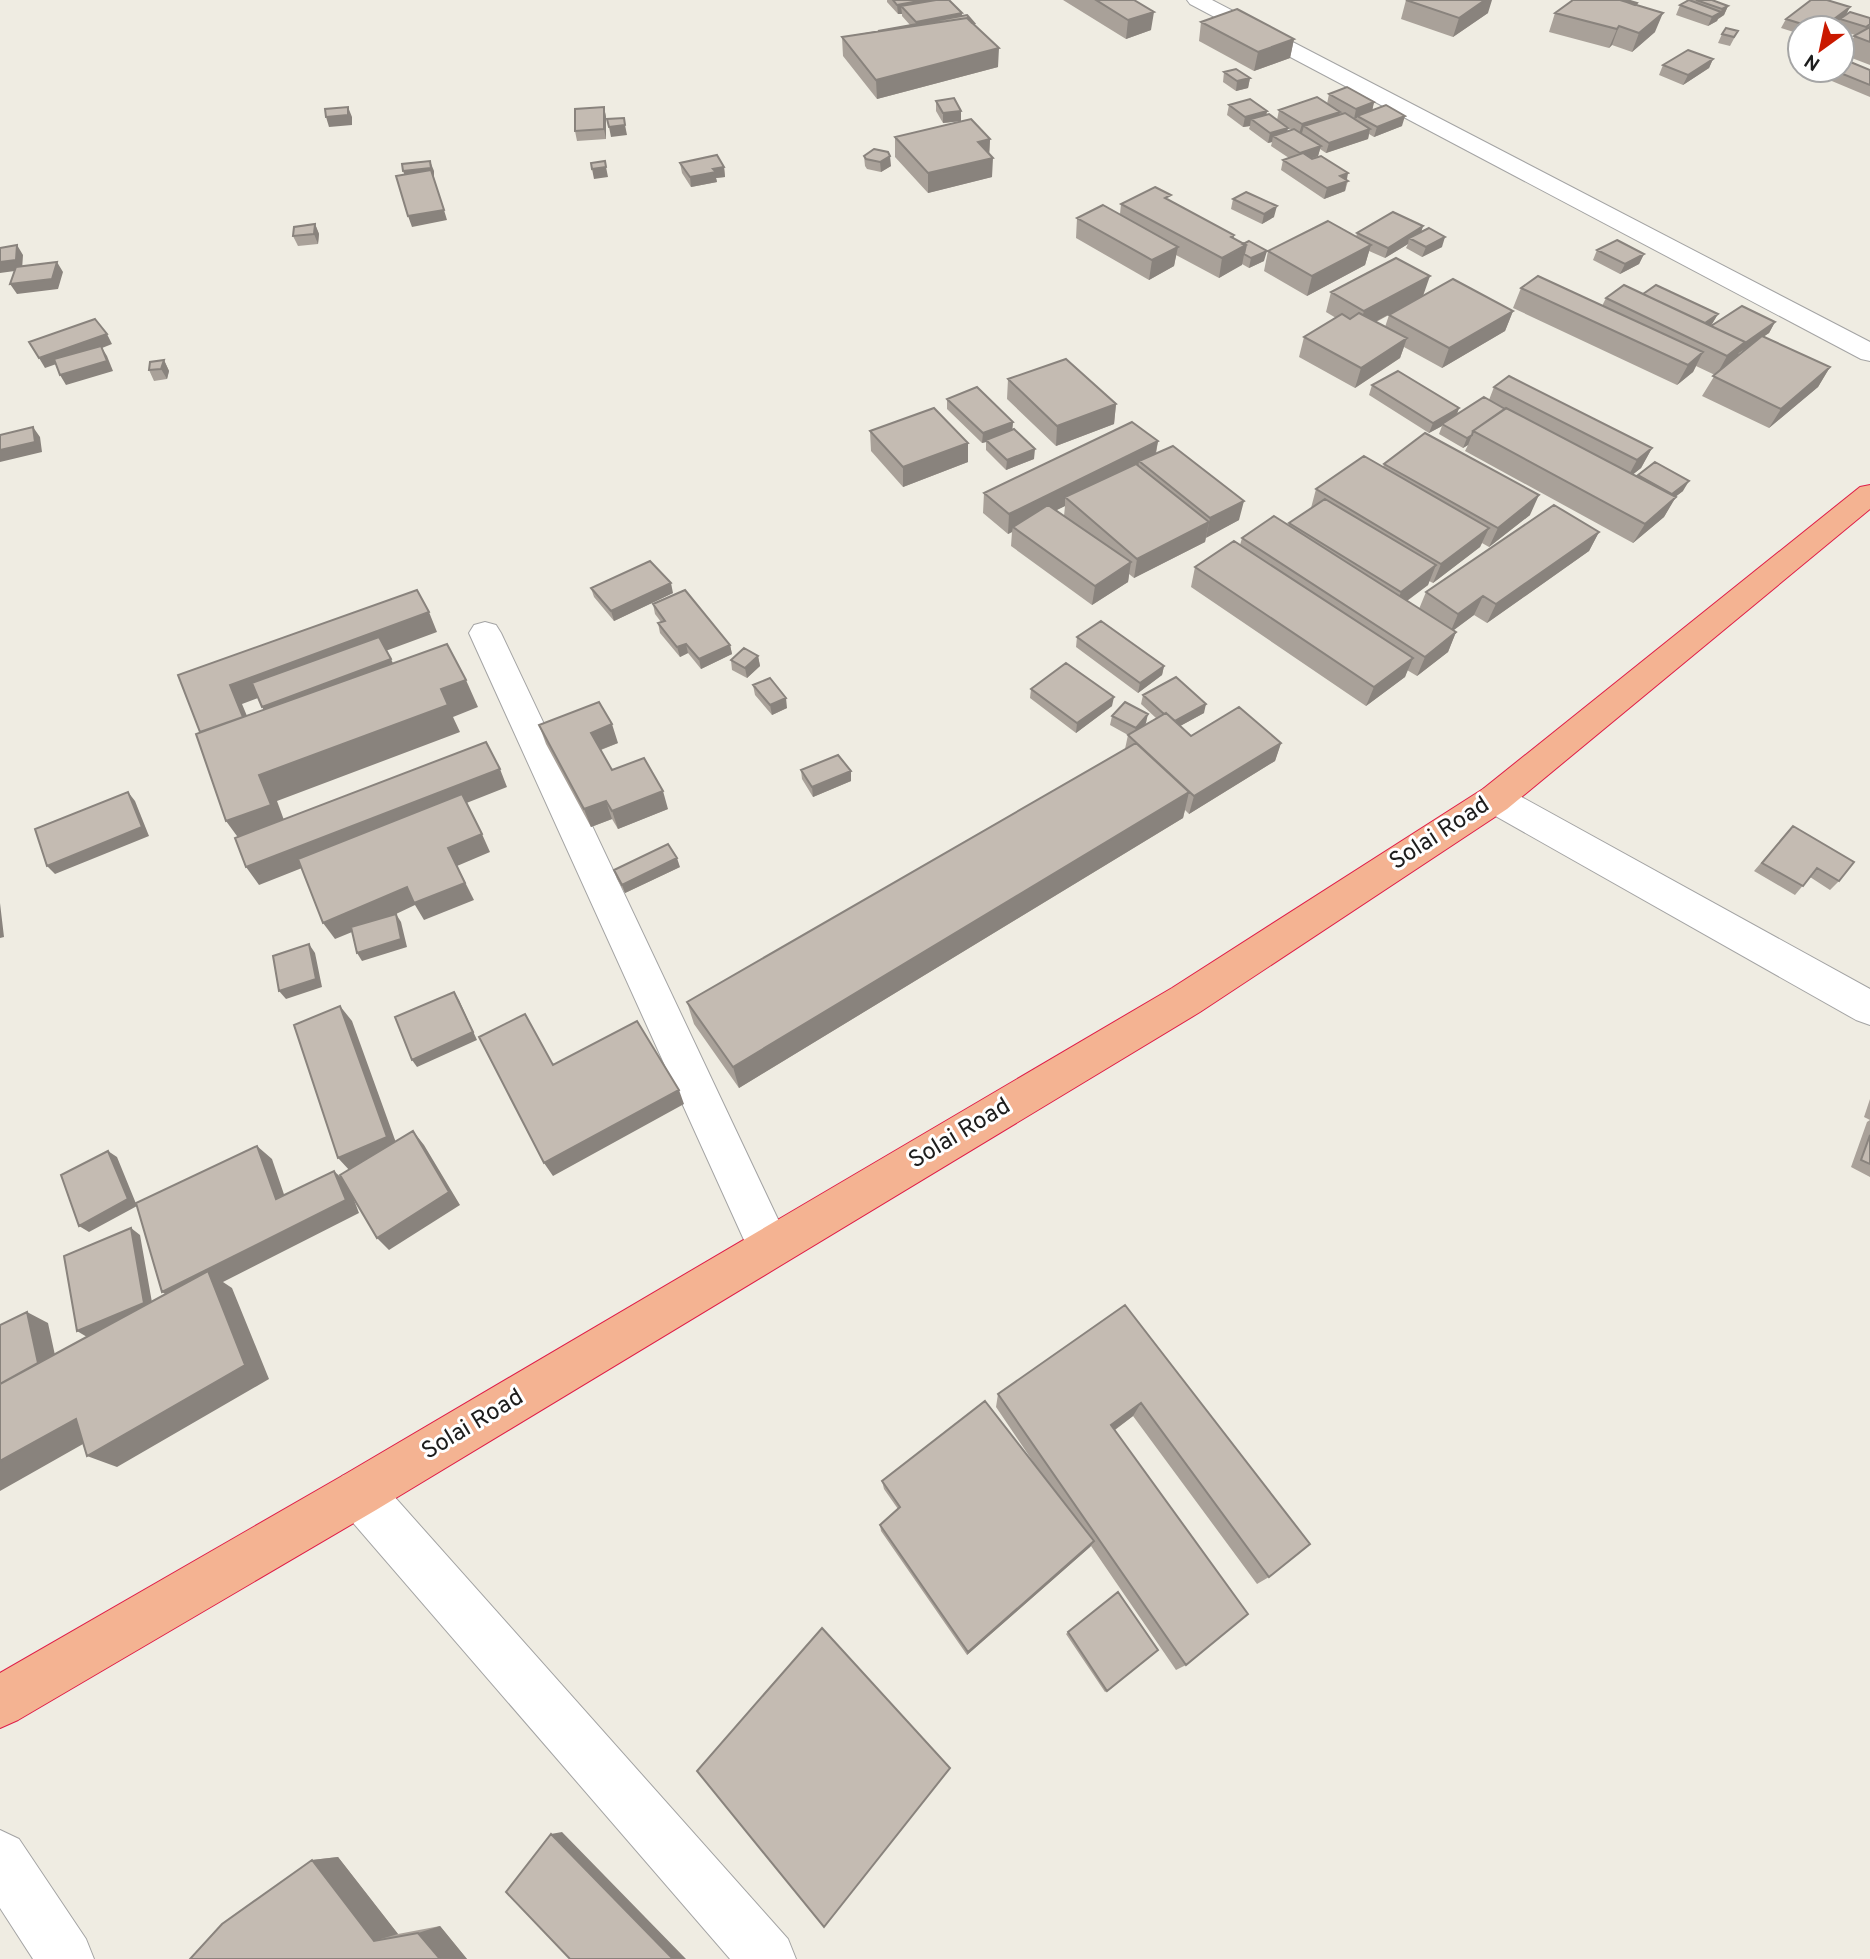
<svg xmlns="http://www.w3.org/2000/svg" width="1870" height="1959" font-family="Overpass,sans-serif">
  <rect width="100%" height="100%" fill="#efece2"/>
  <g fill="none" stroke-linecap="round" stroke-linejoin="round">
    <defs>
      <path id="minor" d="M1187 0H1212L1870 342V361L1861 359 1190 4Z
        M485 622 496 625 501 633 784 1232 791 1247 784 1262 769 1268 754 1262 469 633 474 625Z
        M1495 785 1507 789 1870 989V1025L1856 1020 1483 809 1477 799 1483 789Z
        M359 1469 376 1476 788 1939 796 1959H730L342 1510 335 1493 342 1476Z
        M0 1830 19 1839 86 1939 94 1959H33L0 1908Z"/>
      <path id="trunk" d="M1870 485V509L1507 809 1200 1012 376 1510 18 1720 0 1728V1673L342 1476 1172 988 1483 789 1860 487Z"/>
    </defs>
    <use href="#minor" stroke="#a4a4a4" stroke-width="2"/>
    <use href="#trunk" stroke="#df1d48" stroke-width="2"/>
    <use href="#minor" fill="#fff" fill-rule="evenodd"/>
    <use href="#trunk" fill="#f4b392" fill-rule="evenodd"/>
  </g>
  <path fill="#a9a199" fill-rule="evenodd" d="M887 0H949L962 13V16L974 23V25L998 67 877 99 843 56 842 37 910 25 902 16V14H898L887 2Z
    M1063 0H1134L1151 30 1126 39Z
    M1406 0 1488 13 1453 37 1401 19Z
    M1688 0H1712L1728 6 1724 15 1718 19 1717 21 1708 26 1676 15 1680 5Z
    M1636 5 1655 32 1632 52 1612 45 1609 48 1549 32 1555 13Z
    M1846 14 1870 18V65L1844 55 1855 35 1842 31V28H1836L1839 21 1830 28H1800V34L1781 28 1786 19Z
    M1201 22 1294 39 1290 58 1254 71 1199 41Z
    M1738 31 1730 46 1718 43 1722 34Z
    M1713 59 1709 68 1683 85 1659 75 1663 65Z
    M1832 70H1870V97L1827 79Z
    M1224 72 1250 78 1248 88 1236 91 1223 82Z
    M1329 94 1374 102 1372 110 1402 126 1374 137 1369 134 1368 139 1326 153 1320 149 1318 156 1348 181 1345 191 1324 199 1281 170 1283 160 1289 158 1271 146 1272 142 1268 143 1249 129 1250 126 1243 127 1227 115 1229 105 1267 111 1266 115 1287 131 1292 130 1277 120 1279 110 1327 104Z
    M936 101 961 121 943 123 936 111Z
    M604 107 606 117V139L577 141 575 131Z
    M895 137 990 139 989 154 992 177 928 193 895 157Z
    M864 156 891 166 881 172 867 169 865 166Z
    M680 163 724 167 725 177 716 178 717 182 691 187 682 173Z
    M1233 199 1274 217 1262 224 1231 209Z
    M1170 201 1234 239 1264 261 1249 268 1242 264 1219 278 1176 255 1174 266 1149 280 1076 238 1077 218 1120 214 1121 204Z
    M315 224 319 234 318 244 298 246 293 236Z
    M1423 226 1421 232 1442 247 1422 257 1406 248 1408 244 1385 258 1369 251 1365 265 1307 296 1264 271 1268 251 1356 237 1357 233Z
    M1597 250 1644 254 1639 264 1620 274 1593 260Z
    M1521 288 1602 306 1606 298 1643 294 1718 314 1712 324 1775 322 1769 333 1763 337 1830 367 1818 387 1769 428 1702 396 1715 375 1696 366 1693 372 1677 385 1513 308ZM1755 342 1737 357 1739 353Z
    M1331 292 1423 296 1513 311 1505 331 1442 368 1404 347 1400 358 1355 388 1299 357 1304 337 1336 318 1326 312ZM1409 304 1389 315 1385 327 1376 322Z
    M164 360 169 371 167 379 154 381 149 370Z
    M1008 379 1116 404 1114 424 1056 446 1007 399Z
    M1372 385 1459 408 1457 415 1489 400 1494 387 1652 448 1641 468 1632 475 1637 477 1638 475 1683 491 1675 497 1664 517 1633 543 1465 451 1468 445 1463 448 1439 434 1442 426 1429 433 1369 395Z
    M947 399 1013 422 1012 430 1034 459 1006 470 986 450V442L982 443 947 409Z
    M870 431 968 462 903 487 871 451Z
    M1158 441 1156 454 1239 520 1206 537 1205 542 1134 578 1129 574 1128 582 1092 605 1011 546 1012 532 1008 534 983 513 984 493ZM1065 506 1064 516 1056 510Z
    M1384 464 1530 515 1489 547 1482 543 1480 547 1433 583 1429 581 1428 585 1407 601 1419 609 1426 592 1599 532 1589 551 1487 623 1474 615 1453 630 1456 632 1448 652 1417 676 1407 670 1405 677 1366 706 1191 587 1195 567 1240 545 1242 538 1289 526V523L1311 508 1316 489 1383 467Z
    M591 588 673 593 614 621 594 597Z
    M653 604 730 645 732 654 701 669 688 653 680 657 660 633 658 623 661 622 655 614Z
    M1077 637 1164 666 1162 675 1138 693 1076 647Z
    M758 656 760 666 747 678 732 670 731 660Z
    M753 685 787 708 772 715 755 695Z
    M1031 689 1112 706 1076 733 1030 698Z
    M1143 695 1204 713 1180 726 1191 736 1281 743 1275 761 1189 814 1185 810 1183 818 739 1088 694 1024 687 1002 1125 749 1128 735 1110 725 1112 716 1146 723 1145 725 1156 718 1141 704Z
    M539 725 618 743 601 750 612 770 668 809 618 829 612 819 591 827 546 744Z
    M801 770 851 771V781L813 797 802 779Z
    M1785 835 1839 881 1830 890 1810 877 1795 895 1754 871Z
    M680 867 625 893 617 879 614 870Z
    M1870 1099V1120L1864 1117Z
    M1870 1120V1177L1851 1167 1867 1122Z
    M1125 1305 1269 1577 1257 1584 1133 1416 1115 1430 1186 1665 1176 1670 1091 1546 967 1655 881 1531 880 1525 898 1509 884 1489 882 1481 1042 1475 996 1407 998 1394Z
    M1068 1632 1107 1691 1105 1692 1066 1634Z
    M338 1857 398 1934 440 1926 467 1959H190L312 1860Z"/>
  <path fill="#89837d" d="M924 0H944L901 6 902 14H898L897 5Z
    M1485 0H1492L1488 13 1453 37 1459 18Z
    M1728 6 1724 15 1718 19 1722 9Z
    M1850 7 1845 17 1840 19 1839 21 1830 28H1822Z
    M1154 12 1151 30 1126 39 1128 20Z
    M1721 12 1717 21 1708 26 1712 17Z
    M962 13 961 22 916 31V22Z
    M1663 13 1655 32 1632 52 1639 33Z
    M1619 26 1612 45 1609 48 1617 29Z
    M1294 39 1290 58 1254 71 1258 52Z
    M999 48 998 67 877 99 876 80Z
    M1713 59 1709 68 1683 85 1688 75Z
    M1250 78 1248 88 1236 91 1237 81Z
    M1374 102 1372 112 1357 116V118L1354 119 1356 109Z
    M348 107 352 117V125L329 127 326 117Z
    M604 107 606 117V139L604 129Z
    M961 111V121L943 123V113Z
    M1267 111 1265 121 1251 119 1250 126 1243 127 1245 117Z
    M1340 112 1337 122 1304 126 1302 133 1299 134 1302 124Z
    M1405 116 1402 126 1374 137 1377 127Z
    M625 125 627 135 611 137 609 127Z
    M1288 128 1286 138 1273 136 1272 142 1268 143 1270 133Z
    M1370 129 1368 139 1326 153 1329 143Z
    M990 139 989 158 978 142Z
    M1321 146 1318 156 1298 163 1300 153Z
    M890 156 891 166 881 172 880 162Z
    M993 158 992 177 928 193V173Z
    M430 161 434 171V178L407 181 403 171Z
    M606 167 608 177 594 179 592 169Z
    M724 167 725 177 716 178 717 182 691 187 690 177 713 169Z
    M1348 173 1345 191 1324 199 1327 188 1340 176Z
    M1277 206 1274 217 1262 224 1264 214Z
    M444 210 447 220 412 227 408 216Z
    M315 224 319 234 318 244 314 234Z
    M1423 226 1420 236 1409 238 1408 244 1385 258 1388 248Z
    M1234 235 1231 254 1246 245 1242 265 1219 278 1222 258 1231 237Z
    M1445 237 1442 247 1422 257 1426 247Z
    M17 245 23 255 22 270 0 273V262Z
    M1371 245 1365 265 1307 296 1312 276Z
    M1178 247 1174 266 1149 280 1152 260Z
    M1267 251 1264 261 1249 268 1251 258Z
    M1644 254 1639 264 1620 274 1625 264Z
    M57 262 63 272 58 289 17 294 10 284Z
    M1430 276 1423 296 1358 331 1364 311Z
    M1513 311 1505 331 1442 368 1449 348Z
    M1718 314 1712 324 1694 338 1699 327Z
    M1775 322 1769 333 1739 353 1734 362 1716 376 1727 356 1745 342Z
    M107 334 112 344 102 348 107 356 113 371 66 385 60 375 102 348 45 368 39 358Z
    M1407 338 1400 358 1355 388 1361 368Z
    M1703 352 1693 372 1677 385 1688 365Z
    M164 360 169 371 167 379 161 369Z
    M1830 367 1818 387 1769 428 1781 409Z
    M1116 404 1114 424 1056 446 1057 426Z
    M1459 408 1455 418 1442 424V426L1429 433 1433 423Z
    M1013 422 1012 432 986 440V442L982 443 983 433Z
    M33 427 40 437 42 452 0 462V450Z
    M1472 435 1468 445 1463 448 1467 438Z
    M1158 441 1154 461H1139L1138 470 1065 497V506L1017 530 1013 527 1012 532 1008 534 1009 514Z
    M968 443V462L903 487V467Z
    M1652 448 1641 468 1626 480 1637 460Z
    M1035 449 1034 459 1006 470 1007 460Z
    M1689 481 1683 491 1666 504 1672 494Z
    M1539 495 1530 515 1489 547 1498 528Z
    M1676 497 1664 517 1633 543 1645 524Z
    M1244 501 1239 520 1206 538 1210 518Z
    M1209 522 1205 542 1134 578 1137 559Z
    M1489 528 1480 547 1433 583 1441 564Z
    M1599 532 1589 551 1487 623 1496 604Z
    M1131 562 1128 582 1092 605 1095 586Z
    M1436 565 1428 585 1393 611 1401 592Z
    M671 583 673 593 614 621 611 611Z
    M1483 596 1474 615 1450 633 1458 614Z
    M429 612 437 632 242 704 257 740 202 737 230 685Z
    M1456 632 1448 652 1417 676 1425 657Z
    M686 644 688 653 680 657 677 647Z
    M730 645 732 654 701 669 699 659Z
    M758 656 760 666 747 678 745 668Z
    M1413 658 1405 677 1366 706 1374 687Z
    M391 659 400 678 273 726 262 707Z
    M1164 666 1162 675 1138 693 1140 683Z
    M466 680 478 707 453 717 460 732 277 801 288 831 245 847 226 821 259 775 441 689Z
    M1114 697 1112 706 1076 733 1077 723Z
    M786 698 787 708 772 715 770 705Z
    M1206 704 1204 713 1171 731 1173 722Z
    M1148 714 1146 723 1134 738 1136 728Z
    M612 724 618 743 597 751 591 733Z
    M1281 743 1275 761 1189 814 1194 796Z
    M500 769 507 787 259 885 246 867Z
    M851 771V781L813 797 812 787Z
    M663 791 668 809 618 829 612 811Z
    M128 792 135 801 149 836 55 874 47 866Z
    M1189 792 1183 818 739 1088 733 1067Z
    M606 801 612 819 591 827 584 809Z
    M482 834 490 852 457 866 474 900 424 920 415 905 396 914 401 922 407 947 362 961 357 953 396 914 335 939 323 923 448 848Z
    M677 858 680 867 625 893 622 885Z
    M0 903 4 937 0 938Z
    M309 944 315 953 322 987 286 999 279 991Z
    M454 992 459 1000 477 1040 417 1067 412 1060Z
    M340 1006 352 1021 399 1151 351 1172 338 1158Z
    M679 1090 684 1104 553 1176 544 1163Z
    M413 1131 424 1145 460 1205 389 1250 377 1238Z
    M257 1146 272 1159 290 1212 276 1199Z
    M108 1151 117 1157 137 1206 89 1232 79 1226Z
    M334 1171 348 1184 359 1213 223 1282 232 1288 269 1379 117 1467 87 1456 180 1303 162 1292Z
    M131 1228 140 1235 153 1308 87 1337 77 1331Z
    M27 1312 48 1323 60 1378 0 1407Z
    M1141 1403 1133 1416 1105 1437 1111 1425Z
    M76 1419 106 1431 0 1491V1461Z
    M1094 1541 1090 1547 967 1655 968 1652Z
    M562 1832 686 1959H673L551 1834Z
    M338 1857 398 1934 374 1941 312 1860Z
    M440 1926 467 1959H440L418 1933Z"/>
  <path fill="#c4bbb2" stroke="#89837d" stroke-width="2" d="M893 0H924L897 5Z
    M936 0H949L962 13 916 22 901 6Z
    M1096 0H1134L1154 12 1128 20Z
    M1406 0H1485L1459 18Z
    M1573 0H1620L1663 13 1639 33 1619 26 1617 29 1555 13Z
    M1626 0H1627L1637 3 1635 5 1624 1Z
    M1689 0 1721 12 1712 17 1680 5Z
    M1696 0H1712L1728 6 1722 9Z
    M1811 0H1827L1850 7 1822 28H1815L1786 19Z
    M1237 9 1294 39 1258 52 1201 22Z
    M1850 12 1870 18V24L1866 27 1840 19Z
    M967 15 974 23H972L967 18 878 31Z
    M967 18 999 48 876 80 842 37Z
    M1870 27V42L1854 36Z
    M1726 28 1738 31 1734 37 1722 34Z
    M1688 50 1713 59 1688 75 1663 65Z
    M1848 61 1870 70V85L1833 70H1842V64Z
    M1236 69 1250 78 1237 81 1224 72Z
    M1347 87 1374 102 1356 109 1329 94Z
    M1317 97 1340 112 1302 124 1279 110Z
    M954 98 961 111 943 113 936 101Z
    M1250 99 1267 111 1245 117 1229 105Z
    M1386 105 1405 116 1377 127 1357 116Z
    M348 107V115L326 117 325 109Z
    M604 107V129L575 131V109Z
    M1345 113 1370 129 1329 143 1304 126Z
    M1269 114 1288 128 1270 133 1251 119Z
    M624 118 625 125 609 127 607 119Z
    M971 119 990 139 978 142 993 158 928 173 895 137Z
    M1294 129 1321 146 1300 153 1273 136Z
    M874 149 888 152 890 156 880 162 866 159 864 156Z
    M1303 153 1312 159 1321 156 1348 173 1340 176 1348 181 1327 188 1283 160Z
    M717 155 724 167 713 169 716 172 690 177 680 163Z
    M430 161 431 168 403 171 402 164Z
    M605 161 606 167 592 169 591 163Z
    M431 170 444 210 408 216 396 176Z
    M1155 187 1171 195 1165 198 1234 235 1231 237 1246 245 1222 258 1121 204Z
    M1246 192 1277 206 1264 214 1233 199Z
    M1103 205 1178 247 1152 260 1077 218Z
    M1393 212 1423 226 1388 248 1357 233Z
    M1328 221 1371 245 1312 276 1268 251Z
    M315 224 314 234 293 236 294 227Z
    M1429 228 1445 237 1426 247 1409 238Z
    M1617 240 1644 254 1625 264 1597 250Z
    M1249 241 1267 251 1251 258 1244 254 1246 245 1243 244Z
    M17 245 16 260 0 262V248Z
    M1396 258 1430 276 1364 311 1331 292Z
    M57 262 52 279 10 284 16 267Z
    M1538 276 1703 352 1688 365 1521 288Z
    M1453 279 1513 311 1449 348 1389 315Z
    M1624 285 1745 342 1727 356 1606 298Z
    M1656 285 1718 314 1705 323 1643 294Z
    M1742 306 1775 322 1745 343V342L1711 326Z
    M1359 313 1407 338 1361 368 1304 337 1342 314 1350 319Z
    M95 319 107 334 39 358 29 342Z
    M1762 336 1830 367 1781 409 1713 376Z
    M101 346 107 361 60 375 54 359Z
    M1066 359 1116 404 1057 426 1008 379Z
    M164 360 161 369 149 370 150 362Z
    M1398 371 1459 408 1433 423 1372 385Z
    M1509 376 1652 448 1637 460 1494 387Z
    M977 387 1013 422 983 433 947 399Z
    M1484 397 1505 409 1473 431 1472 435 1467 438 1442 424Z
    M934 408 968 443 903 467 870 431Z
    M1506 408 1676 497 1645 524 1473 431Z
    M1132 422 1158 441 1009 514 984 493Z
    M33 427 35 442 0 450V435Z
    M1014 429 1035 449 1007 460 986 440Z
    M1425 433 1539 495 1498 528 1384 464Z
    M1173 446 1244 501 1210 518 1139 461Z
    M1364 456 1489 528 1441 564 1316 489Z
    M1655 462 1689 481 1672 494 1638 475Z
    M1136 464 1209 522 1137 559 1065 497Z
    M1325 499 1436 565 1401 592 1289 523Z
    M1048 505 1131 562 1095 586 1013 527Z
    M1554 505 1599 532 1496 604 1483 596 1458 614 1426 592Z
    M1274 516 1456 632 1425 657 1242 538Z
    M1234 541 1413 658 1374 687 1195 567Z
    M650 561 671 583 611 611 591 588Z
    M417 590 429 612 230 685 243 717 200 732 178 675Z
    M685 590 730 645 699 659 686 644 677 647 658 623 665 621 653 604Z
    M1101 621 1164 666 1140 683 1077 637Z
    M379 637 391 659 262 707 252 683Z
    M447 644 466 680 441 689 448 705 259 775 271 805 226 821 196 734Z
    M744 648 758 656 745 668 731 660Z
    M1066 663 1114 697 1077 723 1031 689Z
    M1176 677 1206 704 1175 721 1166 713 1164 714 1143 695Z
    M770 678 786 698 770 705 753 685Z
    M599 702 612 724 591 733 612 770 644 758 663 791 612 811 606 801 584 809 539 725Z
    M1125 702 1148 714 1136 728 1112 716Z
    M1239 707 1281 743 1194 796 1128 735 1166 713 1191 736Z
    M486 742 500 769 246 867 235 838Z
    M1136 743 1189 792 733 1067 687 1002Z
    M838 755 851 771 812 787 801 770Z
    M128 792 142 827 47 866 35 829Z
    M462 794 482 834 448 848 465 883 414 903 407 887 323 923 298 859Z
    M1793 826 1854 862 1839 881 1817 868 1803 886 1762 863Z
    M668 844 677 858 622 885 614 870Z
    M396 914 401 939 357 953 351 927Z
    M309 944 316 979 279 991 273 956Z
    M454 992 473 1032 412 1060 395 1017Z
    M340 1006 387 1137 338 1158 294 1025Z
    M525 1014 553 1065 637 1021 679 1090 544 1163 479 1037Z
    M413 1131 449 1192 377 1238 340 1175Z
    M1870 1135V1164L1861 1160Z
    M257 1146 276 1199 334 1171 346 1200 162 1292 136 1203Z
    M108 1151 128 1199 79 1226 61 1175Z
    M131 1228 144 1303 77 1331 64 1256Z
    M208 1271 245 1365 87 1456 76 1419 0 1461V1384Z
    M1125 1305 1310 1544 1269 1577 1141 1403 1111 1425 1248 1614 1186 1665 998 1394Z
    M27 1312 38 1363 0 1384V1325Z
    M985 1401 1094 1541 968 1652 880 1525 900 1507 882 1481Z
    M1118 1592 1158 1650 1107 1691 1068 1632Z
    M822 1628 950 1768 824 1927 697 1771Z
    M551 1834 673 1959H570L506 1892Z
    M312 1860 374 1941 418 1933 440 1959H190L222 1924Z"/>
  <g text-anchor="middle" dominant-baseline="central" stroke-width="6" stroke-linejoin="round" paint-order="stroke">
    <g font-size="24" fill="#1d1d1d" stroke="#fff">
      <text transform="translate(1440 834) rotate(-33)">Solai Road</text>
      <text transform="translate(960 1134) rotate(-31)">Solai Road</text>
      <text transform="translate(473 1425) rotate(-31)">Solai Road</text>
    </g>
  </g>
  <g transform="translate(1821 49) rotate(213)"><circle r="33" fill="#ffffff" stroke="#a5a5a5" stroke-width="2"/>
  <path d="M0-5L12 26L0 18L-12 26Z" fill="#ca1900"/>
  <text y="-10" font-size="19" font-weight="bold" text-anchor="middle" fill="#1d1d1d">N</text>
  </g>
</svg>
